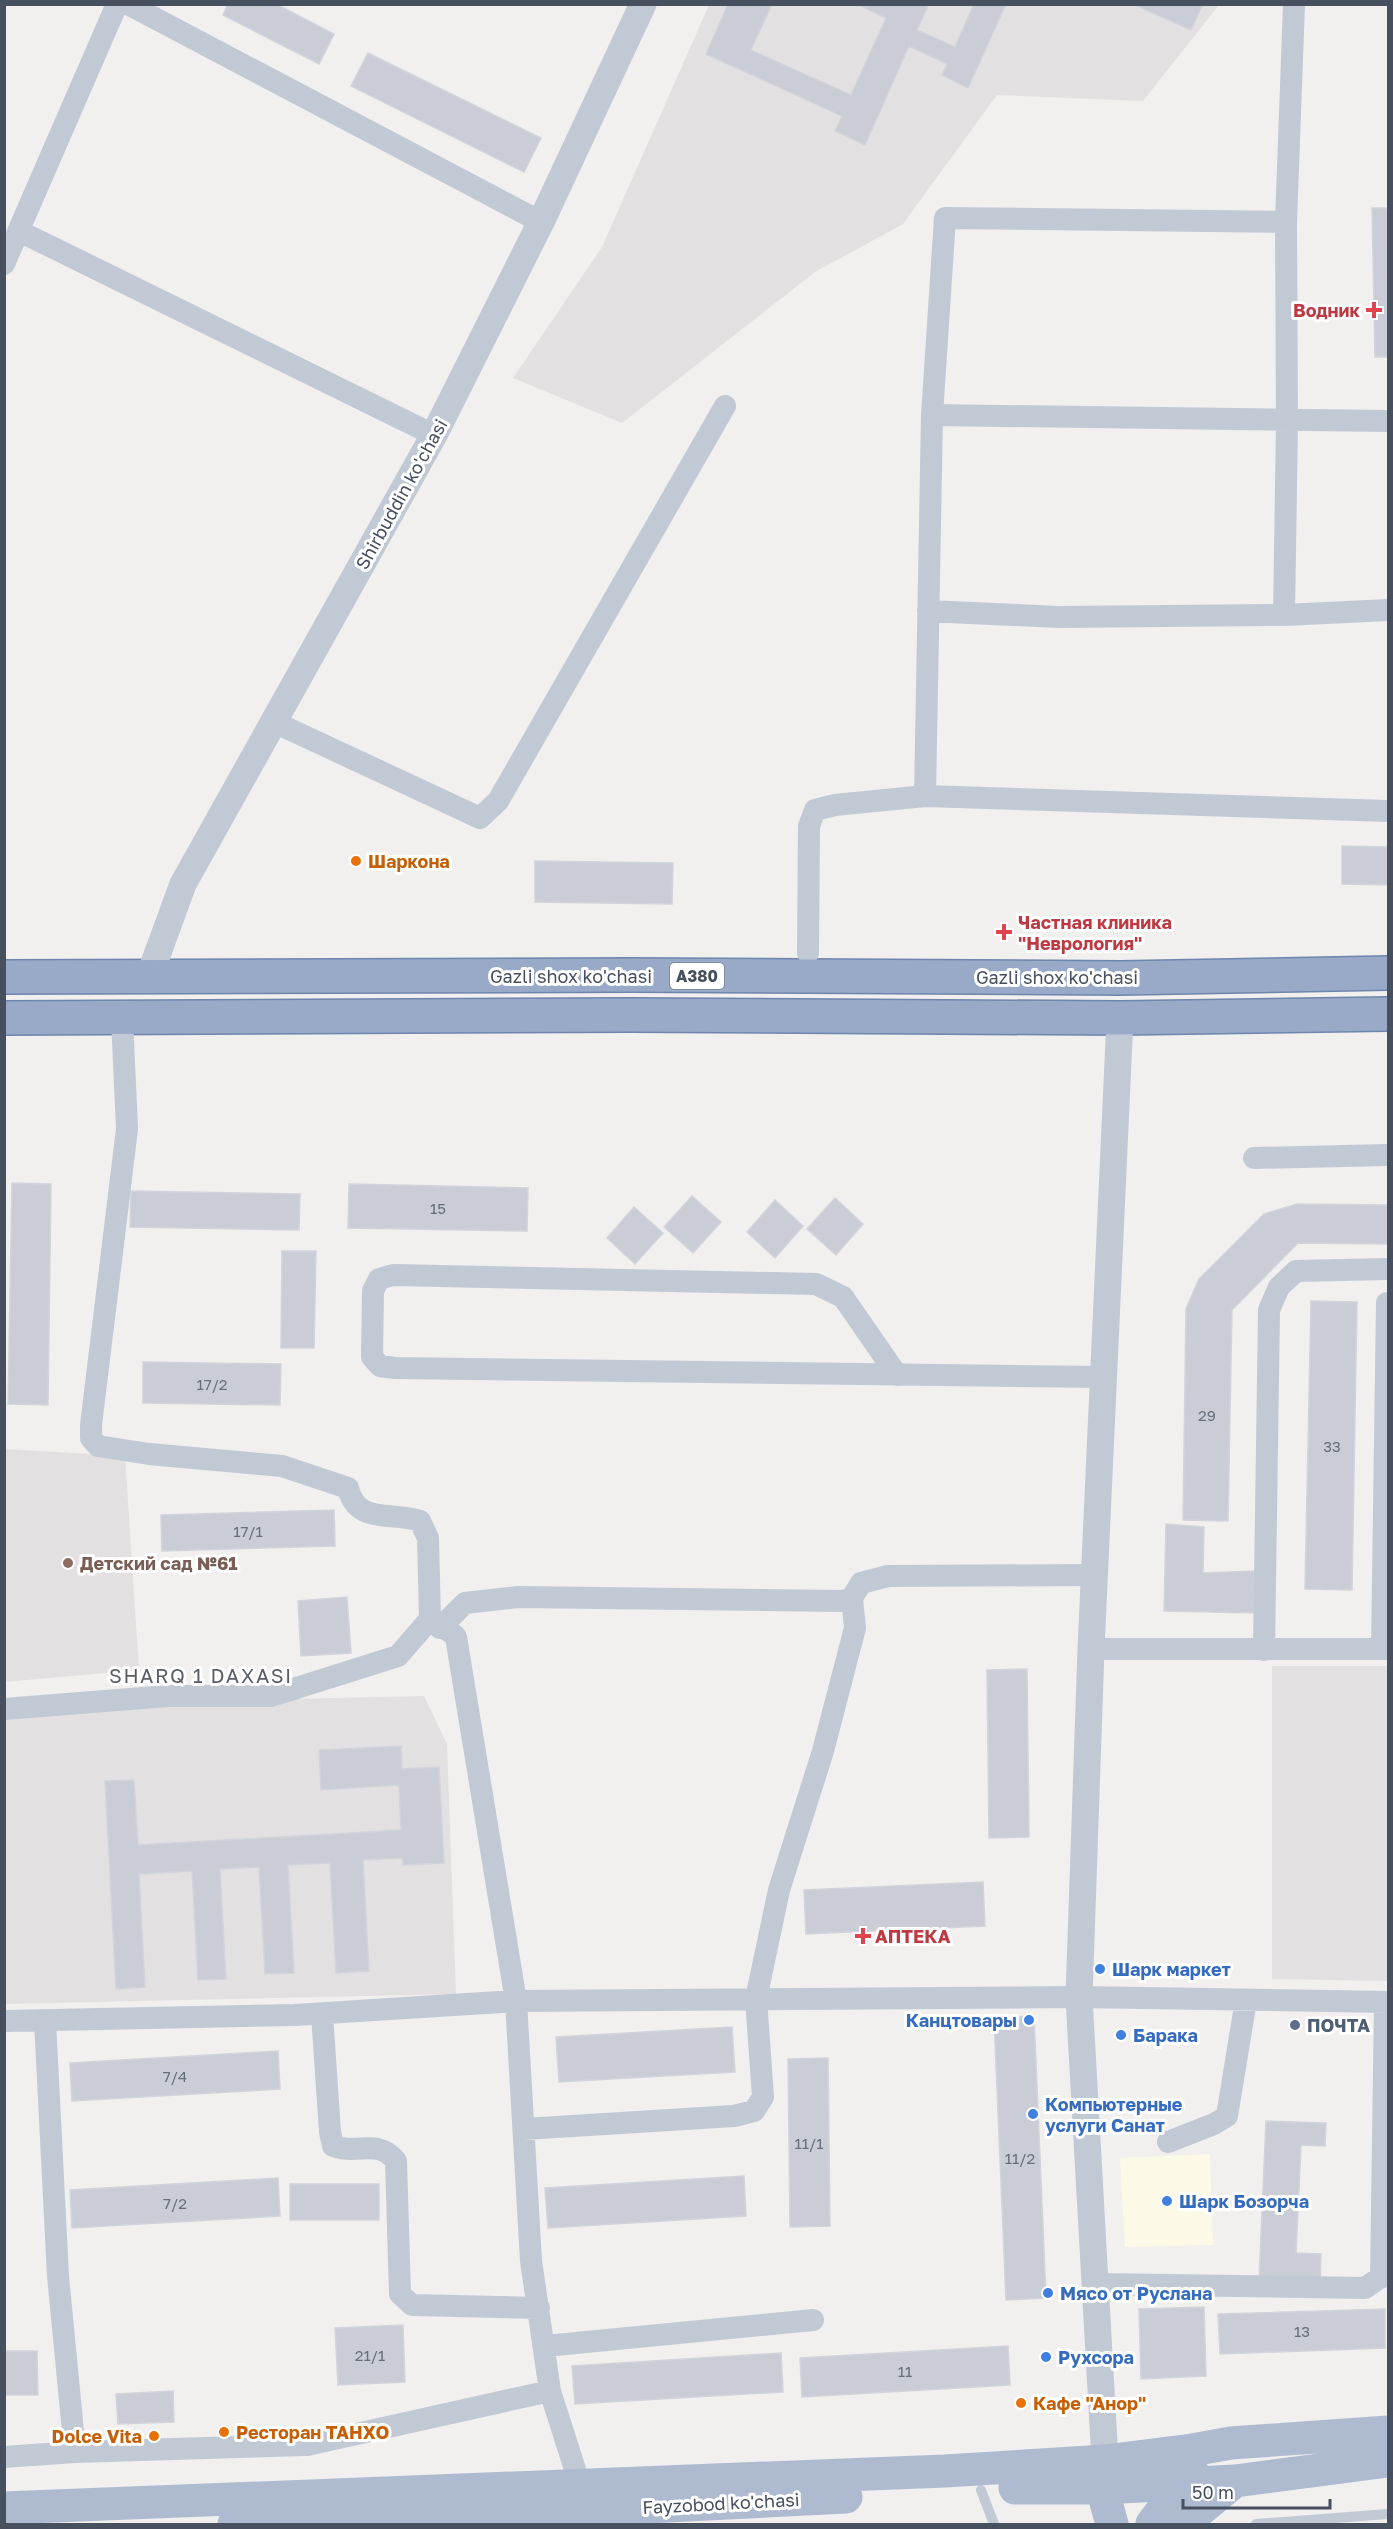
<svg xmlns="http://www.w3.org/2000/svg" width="1393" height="2529" font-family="'Golos Text',sans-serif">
  <rect width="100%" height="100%" fill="#f2efef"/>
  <path fill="#fdf9e7" d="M1210 2154 1213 2245 1125 2247 1120 2158Z"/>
  <path fill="#e3e0e1" d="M709 5H1219L1143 101 997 95 903 224 815 272 622 423 513 378 602 247Z
    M4 1449 125 1456 139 1670 5 1682Z
    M1272 1666H1388V1981L1272 1979Z
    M424 1696 447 1744 456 1994 5 2004 4 1705Z"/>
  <path fill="#cacdd5" stroke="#d2d4db" stroke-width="1.5" d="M228 4H276L334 34 319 64 223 15Z
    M728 4H772L751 50 851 95 886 18 857 4H929L917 30 955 47 974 4H1006L968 88 942 75 947 64 909 46 865 145 835 131 842 116 706 54Z
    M1133 4H1203L1191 30Z
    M368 53 541 138 524 172 351 86Z
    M1372 208H1388V357H1375Z
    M1342 846 1388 847V885L1342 884Z
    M535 861 673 863 672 904 535 902Z
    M12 1183 51 1184 48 1405 8 1404Z
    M349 1184 528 1188 527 1231 348 1228Z
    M131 1191 300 1194 299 1230 130 1227Z
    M692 1196 721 1222 693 1253 664 1227Z
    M835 1198 863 1224 836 1255 807 1229Z
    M775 1200 803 1226 775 1258 747 1232Z
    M1297 1204 1388 1205V1244L1298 1243 1232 1310 1228 1521 1183 1520 1186 1309 1199 1279 1264 1214Z
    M634 1207 663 1233 635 1264 607 1238Z
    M282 1251H316L314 1348H281Z
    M1311 1301 1357 1302 1352 1590 1305 1589Z
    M143 1362 281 1364 280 1405 143 1403Z
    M334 1510 335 1546 162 1551 161 1515Z
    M1166 1524 1204 1527 1203 1573 1254 1571 1255 1613 1164 1611Z
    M347 1597 351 1653 301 1656 298 1601Z
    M1027 1669 1029 1837 989 1838 987 1670Z
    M401 1746 402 1769 439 1767 444 1863 403 1865V1858L363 1860 369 1971 336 1973 330 1863 288 1865 294 1973 265 1974 259 1867 220 1869 226 1979 198 1980 192 1871 139 1874 145 1987 116 1989 105 1781 134 1780 138 1845 401 1830 399 1785 321 1790 319 1750Z
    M983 1882 985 1926 806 1934 804 1890Z
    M1034 2016 1046 2298 1006 2300 994 2018Z
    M732 2027 735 2072 559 2082 556 2037Z
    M278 2051 280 2089 72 2101 70 2063Z
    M828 2058 830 2226 790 2227 788 2059Z
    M1266 2121 1326 2123 1325 2146 1301 2145 1296 2253 1321 2254 1320 2285 1259 2282Z
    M744 2176 746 2216 548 2228 545 2188Z
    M278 2178 280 2216 72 2228 70 2190Z
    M290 2184H379V2220H290Z
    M1204 2307 1206 2376 1141 2379 1139 2309Z
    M1385 2309V2348L1220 2354 1218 2314Z
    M403 2325 405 2382 338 2385 335 2328Z
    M1008 2346 1010 2385 802 2397 800 2358Z
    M4 2351H37L38 2395H4Z
    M781 2353 783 2392 575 2404 572 2366Z
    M173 2391 174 2422 118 2424 116 2394Z"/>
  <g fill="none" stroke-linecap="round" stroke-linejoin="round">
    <defs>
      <path id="trunk" d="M4 977 631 975 1120 978 1388 973
        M4 1018 630 1015 1120 1018 1388 1014"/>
    </defs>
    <use href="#trunk" stroke="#6e85ad" stroke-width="36"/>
    <path stroke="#c1c9d5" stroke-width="10" d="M981 2490 994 2524
      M1256 2524 1388 2514"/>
    <path stroke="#c1c9d5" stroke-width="22" d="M128 4 541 222
      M19 231 434 435
      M4 264 117 4
      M932 415 1388 421
      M928 611 1059 617 1284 615 1388 610
      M1284 615 1287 422 1286 222 1294 4
      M274 722 480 818 498 801 725 406
      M925 796 932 415 945 218 1286 222
      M808 953 809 826 815 810 835 805 925 796 1388 811
      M122 1018 127 1129 91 1425V1438L98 1446 149 1454 282 1466 348 1488C357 1525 391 1511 420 1521L428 1538 430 1619C439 1627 449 1629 456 1637L516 2001 531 2261 550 2391 580 2485
      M1254 1158 1388 1155
      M897 1375 843 1297 816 1284 393 1275 379 1279 373 1291 372 1357 380 1366 395 1368 1103 1377
      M440 1628 465 1603 518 1597 843 1601 852 1598 861 1583 888 1576 1094 1575
      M1091 1649H1388
      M1382 1649 1387 1303
      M1264 1650 1269 1310 1279 1287 1296 1271 1388 1269
      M4 1709 168 1696H271L398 1656 430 1619
      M322 2014 330 2132 333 2146C358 2155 378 2138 396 2161L400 2294 412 2305 539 2308
      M4 2021 295 2015 516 2001 1079 1997 1388 2002
      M45 2021 58 2276 75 2452
      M524 2129 734 2116 754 2111 763 2097 756 1999 779 1890 823 1751 855 1628 852 1598
      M1168 2142 1214 2124 1227 2116 1246 2000
      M1381 2278 1385 2002
      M1095 2284 1365 2288 1388 2272
      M545 2346 813 2320
      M4 2457 75 2452 307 2445 550 2391"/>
    <path stroke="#c1c9d5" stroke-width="27" d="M149 977 183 884 434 435 541 222 643 4
      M1105 2461 1079 1997 1091 1649 1120 1018"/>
    <path stroke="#adbad0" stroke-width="33" d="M1105 2466 1102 2488 1112 2524
      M1015 2488H1102L1235 2481 1388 2461
      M4 2508 945 2471 1105 2461 1192 2450 1231 2443 1388 2432
      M234 2524 320 2518 588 2510 846 2497
      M1152 2524 1192 2471
      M1183 2524 1235 2481"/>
    <use href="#trunk" stroke="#98aac8" stroke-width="33"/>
  </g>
  <g fill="#e0444e" stroke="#fff" stroke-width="2">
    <path d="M1371 301h6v6h6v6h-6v6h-6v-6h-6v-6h6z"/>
    <path d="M1001 923h6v6h6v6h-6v6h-6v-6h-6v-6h6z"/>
    <path d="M860 1927h6v6h6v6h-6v6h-6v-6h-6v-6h6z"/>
  </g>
  <g fill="#e8710a" stroke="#fff" stroke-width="2">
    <circle cx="356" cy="861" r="6"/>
    <circle cx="1021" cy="2403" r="6"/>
    <circle cx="224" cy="2432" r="6"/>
    <circle cx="154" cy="2436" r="6"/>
  </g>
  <circle fill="#8d6e63" stroke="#fff" stroke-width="2" cx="68" cy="1563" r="6"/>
  <g fill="#3f7fe0" stroke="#fff" stroke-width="2">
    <circle cx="1100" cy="1969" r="6"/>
    <circle cx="1029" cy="2020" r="6"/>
    <circle cx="1121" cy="2035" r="6"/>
    <circle cx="1033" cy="2114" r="6"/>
    <circle cx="1167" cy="2201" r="6"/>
    <circle cx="1048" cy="2293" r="6"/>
    <circle cx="1046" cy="2357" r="6"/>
  </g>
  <circle fill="#5c6f8a" stroke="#fff" stroke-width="2" cx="1295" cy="2025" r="6"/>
  <g text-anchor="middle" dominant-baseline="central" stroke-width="6" stroke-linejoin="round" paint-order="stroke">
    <g font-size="15" fill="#676f7c">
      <text x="438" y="1208">15</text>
      <text x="212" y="1384">17/2</text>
      <text x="1207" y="1415">29</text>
      <text x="1332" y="1446">33</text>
      <text x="248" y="1531">17/1</text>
      <text x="175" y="2076">7/4</text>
      <text x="809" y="2143">11/1</text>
      <text x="1020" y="2158">11/2</text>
      <text x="175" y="2203">7/2</text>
      <text x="1302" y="2331">13</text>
      <text x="370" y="2355">21/1</text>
      <text x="905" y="2371">11</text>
    </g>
    <rect fill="#fff" stroke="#7e848e" stroke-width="1.5" x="670" y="963" width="54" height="26" rx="4.5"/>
    <g font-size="16" font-weight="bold" fill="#46505e">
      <text x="697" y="976">A380</text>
    </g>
    <g font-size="18" font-weight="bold" fill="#be3a42" stroke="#fff" text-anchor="start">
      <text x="1360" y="310" text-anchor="end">Водник</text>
      <text x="1018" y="922">Частная клиника<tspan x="1018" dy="21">"Неврология"</tspan></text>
      <text x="875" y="1936">АПТЕКА</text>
    </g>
    <g font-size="18" fill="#46505e" stroke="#fff">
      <text transform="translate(401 494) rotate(-61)">Shirbuddin ko'chasi</text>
      <text x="571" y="976">Gazli shox ko'chasi</text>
      <text x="1057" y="977">Gazli shox ko'chasi</text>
      <text transform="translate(721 2503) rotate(-3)">Fayzobod ko'chasi</text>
    </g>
    <g font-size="18" font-weight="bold" fill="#c56008" stroke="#fff" text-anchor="start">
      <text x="368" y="861">Шаркона</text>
      <text x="1033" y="2403">Кафе "Анор"</text>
      <text x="236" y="2432">Ресторан ТАНХО</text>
      <text x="142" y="2436" text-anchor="end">Dolce Vita</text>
    </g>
    <g font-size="18" font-weight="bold" fill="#785e54" stroke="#fff" text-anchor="start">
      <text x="80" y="1563">Детский сад №61</text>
    </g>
    <g font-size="18" font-weight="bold" fill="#366cbe" stroke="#fff" text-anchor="start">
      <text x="1112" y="1969">Шарк маркет</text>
      <text x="1017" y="2020" text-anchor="end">Канцтовары</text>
      <text x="1133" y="2035">Барака</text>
      <text x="1045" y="2104">Компьютерные<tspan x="1045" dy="21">услуги Санат</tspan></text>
      <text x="1179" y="2201">Шарк Бозорча</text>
      <text x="1060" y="2293">Мясо от Руслана</text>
      <text x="1058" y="2357">Рухсора</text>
    </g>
    <g font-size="18" font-weight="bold" fill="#4e5e75" stroke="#fff" text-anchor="start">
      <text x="1307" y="2025">ПОЧТА</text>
    </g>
    <g font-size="20" letter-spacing="1.5" fill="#5b5e64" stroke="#fff">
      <text x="201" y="1675">SHARQ 1 DAXASI</text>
    </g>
  </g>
  <rect width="1393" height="2529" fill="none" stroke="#46505e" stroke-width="12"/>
  <path d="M1183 2499v9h147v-9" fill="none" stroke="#46505e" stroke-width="3"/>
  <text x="1192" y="2499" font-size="18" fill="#46505e" stroke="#ffffff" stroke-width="4.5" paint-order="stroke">50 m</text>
</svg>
